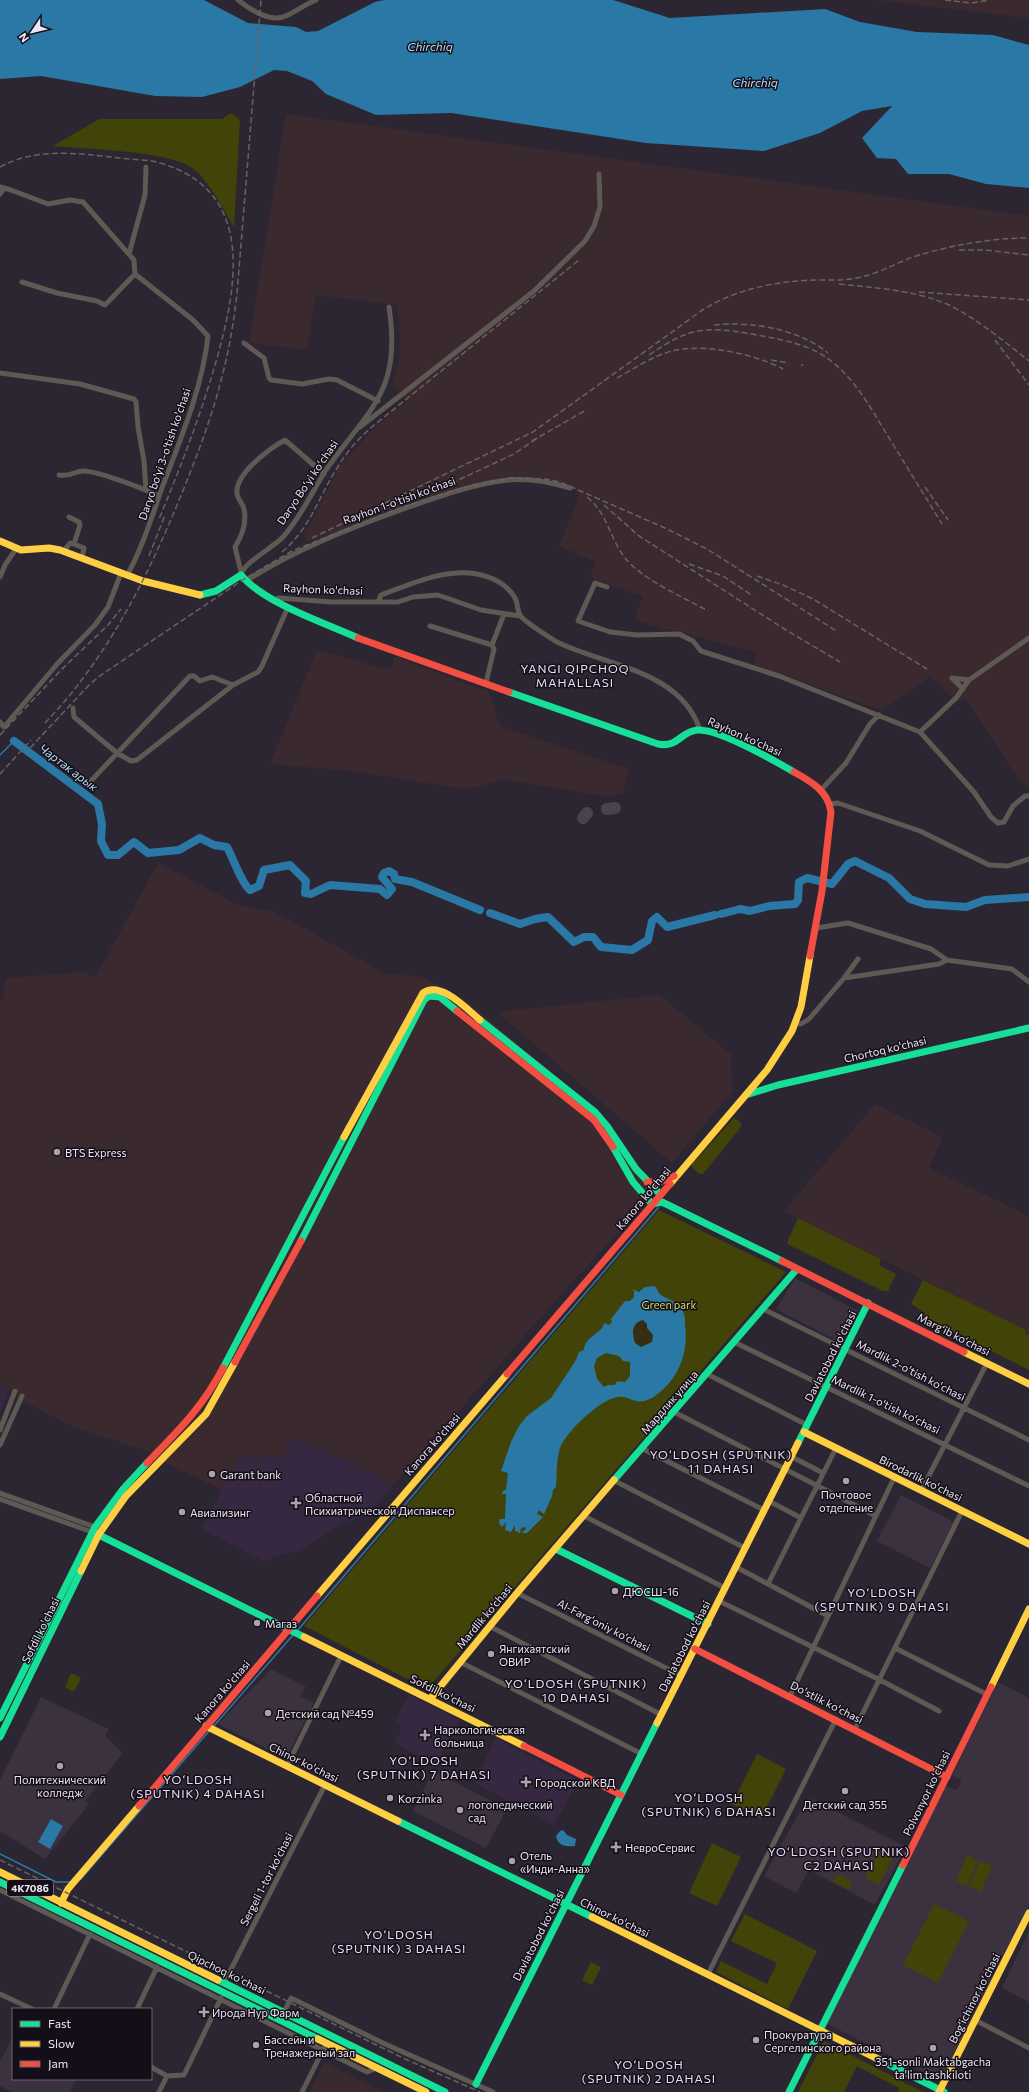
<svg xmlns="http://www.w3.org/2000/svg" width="1029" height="2092" font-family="Commissioner,sans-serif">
  <rect width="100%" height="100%" fill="#2c2632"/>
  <path fill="#362840" d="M0 1387 8 1390 0 1413Z
    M293 1437 382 1477 390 1489 363 1517 345 1522 300 1550 263 1561 202 1529 242 1451 260 1461 265 1452Z
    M409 1695 459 1720 436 1764 395 1743 402 1726 394 1722Z
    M495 1738 578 1781 554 1825 475 1783Z"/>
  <path fill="#3a292f" d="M876 0H1029V18Z
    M286 114 1029 216V787L1020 782 965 697 957 703 931 676 880 710 753 664 758 653 676 631 665 630 634 619 643 597 590 577 596 562 559 546 580 495 568 484 537 478 503 479 463 486 308 543 303 534 314 518 338 468 373 429 394 410 407 403 392 384 398 368 400 336 397 305 316 295 307 350 249 343Z
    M317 650 390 670 395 657 489 692 500 726 629 769 623 794 610 797 500 779 482 786 464 789 351 771 270 764Z
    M158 863 241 906 271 911 301 926 384 973 422 977 445 988 482 1013 611 1124 625 1147 631 1168 655 1194 571 1283 390 1489 382 1477 293 1437 281 1460 265 1453 261 1461 242 1452 223 1490 166 1463 150 1452 71 1426 27 1403 8 1390 0 1387V997L3 1001 5 978 85 972 95 978Z
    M659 995 731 1054 732 1092 672 1163 497 1012Z
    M875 1104 943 1137 929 1168 1029 1216V1335L1025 1333 1026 1330 784 1211Z
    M324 2062 383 2092H310Z"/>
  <path fill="#3c313f" d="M795 1278 858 1311 841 1343 776 1309Z
    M901 1495 954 1522 930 1568 877 1541Z
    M271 1669 306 1687 300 1696 314 1703 286 1758 218 1724Z
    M998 1682 1029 1698V1907L941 2081 827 2024 946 1786 956 1790 960 1784 961 1780 952 1775Z
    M41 1697 109 1729 105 1736 123 1753 85 1801 89 1804 45 1859 0 1831V1780Z
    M433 1771 507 1809 486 1848 413 1811Z
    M808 1797 906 1847 875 1905 809 1870 796 1893 764 1876Z
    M1029 1931V2002L1002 1988Z
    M13 2037V2079H76L70 2092H12L0 2086V2061Z"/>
  <path fill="#424308" d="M231 113 240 120 234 227C223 209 207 176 189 166 163 151 85 149 53 146L99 119H222Z
    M734 1118 741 1123V1127L703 1174H700L692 1168V1164Z
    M659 1210 786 1272 429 1687H423L304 1626Z
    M798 1218 881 1259 879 1265 896 1274 888 1291H883L789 1245 787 1243Z
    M923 1280 1026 1330 1025 1333 1029 1335V1370L923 1316 925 1313 911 1304Z
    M71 1673 81 1678 74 1692 65 1687Z
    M757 1754 786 1769 761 1819 732 1804Z
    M712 1843 741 1857 717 1906 689 1893Z
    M880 1849 894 1856 879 1885 865 1878Z
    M967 1855 978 1861 967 1886 956 1881Z
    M980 1861 992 1866 981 1892 969 1886Z
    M837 1874 853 1882 848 1890 833 1882Z
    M934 1904 969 1921 938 1983 903 1965Z
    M745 1914 817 1951 788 2009 716 1972 721 1961 767 1984 777 1963 731 1941Z
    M591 1962 601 1967 592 1985 582 1980Z
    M824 2041 923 2092H898L899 2088 857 2066 844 2092H798Z"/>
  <path fill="#362d13" d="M643 1320 647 1324 653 1335 652 1342 641 1347 635 1343C632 1334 631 1323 643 1320Z"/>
  <path fill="#2a78a5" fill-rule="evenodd" d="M0 0H204L248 23 296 27 306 32 318 31 375 2 384 0H613L670 18 825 9 860 22 917 32 993 35 1029 45V188L986 184 949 174H908L896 159 877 158 862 138 892 106 862 111 820 133 764 151 646 143 451 113 376 115 326 94 312 81 287 71 274 70 240 87 202 97 155 96 41 76 0 79Z
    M654 1286C658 1288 657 1292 661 1295 668 1300 676 1300 681 1308 685 1313 685 1319 685 1325 689 1353 678 1380 655 1396 635 1409 632 1395 618 1397 600 1399 566 1432 560 1448 556 1460 557 1475 556 1487L553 1490 552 1496 544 1514 539 1510 537 1514 543 1517 527 1533H522L526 1529V1527L521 1528 520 1533 515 1531V1525L511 1532 505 1530 506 1522 502 1527 499 1523 500 1519H505L506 1494H502L503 1491 506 1490 508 1473 501 1471 511 1442 519 1426 527 1416 551 1398 576 1360 579 1352 584 1350C584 1337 604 1332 604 1323L609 1325 612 1322 611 1319 625 1301H630L634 1297V1291L632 1289 639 1292 645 1287ZM643 1320 647 1324V1328L653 1335 652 1342 641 1347 635 1343C632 1334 631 1323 643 1320ZM606 1353 619 1356 623 1361 630 1362V1376L625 1382 617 1381 615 1385H608L604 1387 597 1379 594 1366 597 1358Z
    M51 1819 63 1826 50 1849 38 1842Z
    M563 1830 567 1835 576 1839 575 1846C567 1847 557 1846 556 1836L560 1831Z"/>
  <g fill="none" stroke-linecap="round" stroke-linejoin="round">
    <path stroke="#2a78a5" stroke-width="1.5" d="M0 720 3 723
      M0 755 14 741 13 739
      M297 1631 658 1208
      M213 1727 293 1635
      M0 1854 56 1882H71
      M81 1879 210 1730"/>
    <path stroke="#2a78a5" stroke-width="8" d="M14 741 98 804 102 824 101 841 108 855H118L134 842 148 853 179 850 200 838 214 845 227 847C233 858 242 884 250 890L259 886 264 870 290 865 306 881 305 893 311 894 330 885 380 889 387 895 392 889 382 877 384 873 389 871 394 874 395 879 412 882 480 910
      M490 913 520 924 535 919 548 917 574 942 584 937H593L601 947 632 950 648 940 652 921 657 917 667 927 715 915
      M721 914 740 909 750 911 769 906 795 904 798 900 799 882 807 878 832 884 848 864 855 861 889 878 910 899 925 904 966 907 985 900 1029 897"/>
    <path stroke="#4a444a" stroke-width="12" d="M607 809 615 808
      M583 818 587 813"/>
    <path stroke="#5e5953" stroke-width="5" d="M238 0C251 10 271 24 288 15 298 10 306 4 316 0
      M0 187 11 190 48 204 70 200 83 202 134 260 135 274 193 320 208 336C202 389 181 438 162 488 151 519 143 546 127 576
      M0 194 4 188
      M129 254 145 195 146 167
      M22 282 57 293 97 301 105 305 135 274
      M244 343 264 358 269 378 271 380 302 384 329 379 337 380 378 401
      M0 373 80 384 134 399 136 402 138 427 144 461 146 490
      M360 427 534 291 585 241 594 226 600 207 599 174
      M59 475C73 477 74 471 83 471 99 471 144 489 159 496
      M74 544 84 548 82 558
      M64 551 70 543 74 544 80 525 79 522 69 517
      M241 572 235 547C242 536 247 523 244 509 243 503 237 499 237 493 235 474 270 448 285 440L324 474
      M241 575C243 563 274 547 283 537 301 517 312 492 326 470 370 407 402 392 389 307
      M0 577 5 565 16 549
      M246 581C296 549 353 527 409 507 441 496 473 484 508 480 529 478 550 482 570 488
      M607 587 595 583 578 621 610 632 637 635 679 634 693 641 701 651 779 676 920 732 974 792 991 817 998 823 1004 822 1013 806 1025 796H1029
      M276 601 278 598 332 602H378L381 595C411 584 445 568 477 574 492 577 507 584 515 598 518 603 517 610 520 615 522 620 553 640 559 643 608 666 681 671 700 730
      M378 602H398L413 597 438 595 481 610 520 616
      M430 626 492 645
      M952 678 969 680 1029 638
      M952 678 963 689
      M486 683 494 649 492 645 504 614
      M73 708 74 717 117 753 131 761 137 760 233 685 258 672 262 666 288 607
      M0 723 4 727 58 663 95 625 108 607 121 573
      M920 732 956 698 969 680
      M89 783 190 676H194L200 681 212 677 233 685
      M821 790 846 763 870 724 879 715
      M829 804 838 803 920 831 989 865 1008 866 1029 859
      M816 928 848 923 931 949 947 960
      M844 978 858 959
      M795 1023 801 1024 809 1019 844 978 939 964 947 960 1012 969 1029 982
      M763 1309 1029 1440
      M734 1342 1029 1486
      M707 1374 807 1425
      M674 1412 876 1516
      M0 1430 15 1391
      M0 1445 22 1396
      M643 1449 764 1510
      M792 1457 823 1473
      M615 1481 745 1548
      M921 1491 987 1363
      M0 1493 95 1527
      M0 1499 92 1532
      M769 1501 801 1518
      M584 1516 725 1588
      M736 1567 828 1616
      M768 1584 836 1448
      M517 1593 682 1676
      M719 1601 880 1680 939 1711
      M489 1626 662 1715
      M895 1648 986 1694
      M460 1662 642 1754
      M790 1696 894 1478
      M855 1729 962 1511
      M287 1766 341 1656
      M0 1890 367 2072 377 2068
      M708 1974 836 1719
      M224 1983 325 1785
      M0 1994 32 2009
      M54 2009 90 1934
      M137 2009 157 1967
      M284 2012 291 1998 385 2044 493 2092
      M975 2020 1029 2048
      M151 2067 167 2076 184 2075 221 1998
      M159 2092 167 2076
      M302 2092 324 2048"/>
    <path stroke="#16e098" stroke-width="7" d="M200 595 216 591 241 575C264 603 325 623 358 638
      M509 692 658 744C678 748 680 732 697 730 718 728 775 761 794 772
      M480 1020 595 1112 607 1126 636 1169 660 1194
      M749 1094 778 1085 1029 1028
      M613 1147 633 1182 652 1204 662 1202 782 1261
      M301 1241 424 1000 429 996 440 997 457 1011
      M223 1368 344 1137
      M798 1443 868 1303
      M614 1480 797 1269
      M95 1533 304 1637
      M556 1549 708 1624
      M0 1718 95 1527 123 1489 147 1463
      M0 1737 81 1571
      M398 1821 592 1917
      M0 1882 318 2039
      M218 1980 445 2092
      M878 2059 944 2092
      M476 2084 657 1723
      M789 2092 903 1865"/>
    <path stroke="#ffcf43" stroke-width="7" d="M0 541 21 550 49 548 60 550 143 581 200 595
      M344 1137 423 993C440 980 467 1009 480 1020
      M670 1184 767 1070 792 1031 801 1007 810 956
      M964 1352 1029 1384
      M804 1432 1029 1544
      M81 1571 99 1534 126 1496 206 1414 235 1362
      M317 1596 507 1374
      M304 1637 524 1746
      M991 1687 1029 1609
      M430 1699 517 1593 614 1480
      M657 1723 798 1443
      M206 1726 398 1821
      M0 1872 218 1980
      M61 1903 68 1889 139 1806
      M592 1917 878 2059
      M318 2039 426 2092
      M939 2092 1029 1913"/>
    <path stroke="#f24e42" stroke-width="7" d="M358 638 509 692
      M794 772C812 782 828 791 831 812L822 891 810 956
      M457 1011 594 1120 613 1147
      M647 1182H660L674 1176
      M782 1261 964 1352
      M235 1362 301 1241
      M507 1374 670 1184
      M147 1463C178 1431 202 1408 223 1368
      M695 1649 947 1777
      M524 1746 621 1795
      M139 1806 317 1596
      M903 1865 991 1687"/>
    <path stroke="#686262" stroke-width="1.5" stroke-dasharray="6 3" stroke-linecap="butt" d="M945 0 972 3 989 0
      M0 167C41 145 86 155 130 159 140 160 151 160 160 163 261 192 235 297 213 372 198 422 179 471 159 519
      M959 250H985L1029 255
      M839 284C876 288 915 290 949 305 976 318 1005 342 1029 361
      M919 292 1029 300
      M714 325C751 321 799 329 828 353
      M995 340 1029 385
      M649 355C690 327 704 326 752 334 777 339 802 342 824 356 855 376 872 411 891 441 908 469 925 496 942 524
      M771 360 789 363
      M801 365H803
      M617 378C635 368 653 356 672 351 704 343 755 354 783 369
      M532 441 586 410
      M925 487 948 520
      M435 491 514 454 536 439
      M587 497C608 514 609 537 625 558 643 580 683 597 708 611
      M604 505 639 536 786 630 840 662
      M312 538 533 432 701 311C736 289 772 282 813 280 831 280 848 281 865 276 882 272 898 262 916 256 953 245 990 238 1029 238
      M282 552C311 528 319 495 339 465 348 450 360 437 373 426L579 260
      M149 556 165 515
      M689 564 723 576 753 596
      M757 576 783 585 813 599 927 669
      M45 723C57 710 70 696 80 682 124 625 155 559 182 493 210 424 229 368 237 293L261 0
      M0 735 61 670 108 625 121 609
      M30 748 90 684 101 675 244 579 292 551 400 508 465 487 510 478 545 479 560 482 665 528 707 549 838 632
      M0 774 31 740
      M0 1860 405 2059 480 2092"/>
  </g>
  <g fill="#a9a3b0" stroke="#130e17" stroke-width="1.5">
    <circle cx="57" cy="1152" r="4"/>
    <circle cx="212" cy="1474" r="4"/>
    <circle cx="846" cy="1481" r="4"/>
    <path d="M294 1497h4v4h4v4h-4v4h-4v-4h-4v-4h4z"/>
    <circle cx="182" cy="1512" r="4"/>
    <circle cx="615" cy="1591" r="4"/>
    <circle cx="257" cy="1623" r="4"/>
    <circle cx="491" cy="1654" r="4"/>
    <circle cx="268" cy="1713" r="4"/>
    <path d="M423 1729h4v4h4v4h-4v4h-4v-4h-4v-4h4z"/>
    <circle cx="60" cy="1766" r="4"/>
    <path d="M524 1776h4v4h4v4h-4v4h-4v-4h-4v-4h4z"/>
    <circle cx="845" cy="1791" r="4"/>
    <circle cx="390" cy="1798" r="4"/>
    <circle cx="460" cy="1810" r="4"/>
    <path d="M614 1841h4v4h4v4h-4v4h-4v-4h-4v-4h4z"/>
    <circle cx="512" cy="1861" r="4"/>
    <path d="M202 2006h4v4h4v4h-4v4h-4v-4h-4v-4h4z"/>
    <circle cx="756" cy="2040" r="4"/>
    <circle cx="256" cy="2045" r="4"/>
    <circle cx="933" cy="2048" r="4"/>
  </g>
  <g text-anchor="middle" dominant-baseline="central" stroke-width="3" stroke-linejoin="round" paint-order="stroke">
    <rect fill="#130e17" stroke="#aca5b2" stroke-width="1" x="7" y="1880" width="46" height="16" rx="3"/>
    <g font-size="10" font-weight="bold" fill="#ede6f4">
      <text x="30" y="1888">4К708б</text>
    </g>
    <g font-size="11" fill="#ede6f4" stroke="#130e17">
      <text transform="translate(164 454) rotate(-71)">Daryo bo'yi 3-o'tish ko'chasi</text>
      <text transform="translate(307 482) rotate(-56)">Daryo Boʻyi koʻchasi</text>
      <text transform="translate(399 500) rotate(-20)">Rayhon 1-o'tish ko'chasi</text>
      <text transform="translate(323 589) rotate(2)">Rayhon ko'chasi</text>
      <text transform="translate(745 736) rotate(24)">Rayhon ko'chasi</text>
      <text transform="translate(885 1049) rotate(-13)">Chortoq ko'chasi</text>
      <text transform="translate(643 1198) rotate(-50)">Kanora ko'chasi</text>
      <text transform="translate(954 1334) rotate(27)">Marg‘ib ko‘chasi</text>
      <text transform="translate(830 1356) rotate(-63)">Davlatobod ko'chasi</text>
      <text transform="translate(911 1370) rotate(27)">Mardlik 2-o'tish ko'chasi</text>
      <text transform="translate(669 1402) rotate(-49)">Мардлик улица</text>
      <text transform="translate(886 1404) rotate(26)">Mardlik 1-o'tish ko'chasi</text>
      <text transform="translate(432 1444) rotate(-49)">Kanora ko'chasi</text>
      <text transform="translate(921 1478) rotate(26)">Birodarlik ko'chasi</text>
      <text transform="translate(484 1616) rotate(-50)">Mardlik ko‘chasi</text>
      <text transform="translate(604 1625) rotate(27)">Al-Farg‘oniy ko‘chasi</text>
      <text transform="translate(40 1630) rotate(-64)">Sofdil ko'chasi</text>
      <text transform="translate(684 1646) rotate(-63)">Davlatobod ko'chasi</text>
      <text transform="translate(222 1691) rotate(-49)">Kanora ko'chasi</text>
      <text transform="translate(443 1693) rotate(26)">Sofdil ko'chasi</text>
      <text transform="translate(827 1702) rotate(27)">Do'stlik ko'chasi</text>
      <text transform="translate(304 1762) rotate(26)">Chinor ko'chasi</text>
      <text transform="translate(926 1793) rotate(-64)">Polvonyor koʻchasi</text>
      <text transform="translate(266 1879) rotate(-63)">Sergeli 1-tor ko'chasi</text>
      <text transform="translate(615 1917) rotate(26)">Chinor ko'chasi</text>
      <text transform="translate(538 1935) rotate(-63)">Davlatobod ko'chasi</text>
      <text transform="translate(227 1972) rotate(26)">Qipchoq ko'chasi</text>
      <text transform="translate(974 1998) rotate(-63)">Bogʻichinor koʻchasi</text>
    </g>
    <g font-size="11" fill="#ede6f4" stroke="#130e17" text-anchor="start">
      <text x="65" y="1152">BTS Express</text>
      <text x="220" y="1474">Garant bank</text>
      <text x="846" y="1494" text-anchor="middle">Почтовое<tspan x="846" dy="13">отделение</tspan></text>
      <text x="305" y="1497">Областной<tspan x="305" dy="13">Психиатрической Диспансер</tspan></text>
      <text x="190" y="1512">Авиализинг</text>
      <text x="623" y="1591">ДЮСШ-16</text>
      <text x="265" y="1623">Магаз</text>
      <text x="499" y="1648">Янгихаятский<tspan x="499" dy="13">ОВИР</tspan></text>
      <text x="276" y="1713">Детский сад №459</text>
      <text x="434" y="1729">Наркологическая<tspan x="434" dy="13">больница</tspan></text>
      <text x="60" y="1779" text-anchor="middle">Политехнический<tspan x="60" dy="13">колледж</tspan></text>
      <text x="535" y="1782">Городской КВД</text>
      <text x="398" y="1798">Korzinka</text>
      <text x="468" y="1804">логопедический<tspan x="468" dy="13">сад</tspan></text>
      <text x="845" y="1804" text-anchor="middle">Детский сад 355</text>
      <text x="625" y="1847">НевроСервис</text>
      <text x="520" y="1855">Отель<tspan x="520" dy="13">«Инди-Анна»</tspan></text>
      <text x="212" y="2012">Ирода Нур Фарм</text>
      <text x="764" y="2034">Прокуратура<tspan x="764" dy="13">Сергелинского района</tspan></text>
      <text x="264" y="2039">Бассейн и<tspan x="264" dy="13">Тренажерный зал</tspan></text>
      <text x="933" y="2061" text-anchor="middle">351-sonli Maktabgacha<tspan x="933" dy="13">ta'lim tashkiloti</tspan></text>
    </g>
    <g font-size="11" fill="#d5da67" stroke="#130e17">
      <text x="669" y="1304">Green park</text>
    </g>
    <g font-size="12" font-style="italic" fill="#b4dbf6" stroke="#130e17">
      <text x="430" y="46">Chirchiq</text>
      <text x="755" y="82">Chirchiq</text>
      <text transform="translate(69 767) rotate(37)">Чартак арык</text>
    </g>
    <g font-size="12" letter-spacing="1" fill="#eadbf6" stroke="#130e17">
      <text x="575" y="668">YANGI QIPCHOQ<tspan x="575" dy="14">MAHALLASI</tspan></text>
      <text x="721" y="1454">YO‘LDOSH (SPUTNIK)<tspan x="721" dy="14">11 DAHASI</tspan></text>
      <text x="882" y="1592">YO‘LDOSH<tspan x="882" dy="14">(SPUTNIK) 9 DAHASI</tspan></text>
      <text x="576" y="1683">YO‘LDOSH (SPUTNIK)<tspan x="576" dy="14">10 DAHASI</tspan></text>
      <text x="424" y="1760">YO‘LDOSH<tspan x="424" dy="14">(SPUTNIK) 7 DAHASI</tspan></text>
      <text x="198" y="1779">YO‘LDOSH<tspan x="198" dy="14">(SPUTNIK) 4 DAHASI</tspan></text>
      <text x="709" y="1797">YO‘LDOSH<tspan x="709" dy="14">(SPUTNIK) 6 DAHASI</tspan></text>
      <text x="839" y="1851">YO‘LDOSH (SPUTNIK)<tspan x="839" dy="14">C2 DAHASI</tspan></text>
      <text x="399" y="1934">YO‘LDOSH<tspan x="399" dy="14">(SPUTNIK) 3 DAHASI</tspan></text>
      <text x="649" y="2064">YO‘LDOSH<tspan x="649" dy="14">(SPUTNIK) 2 DAHASI</tspan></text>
    </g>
  </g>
  <rect x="12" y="2008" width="140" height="72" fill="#130e17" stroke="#6a646f"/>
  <rect x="20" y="2021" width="20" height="6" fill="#16e098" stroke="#6a646f"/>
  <text x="48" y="2028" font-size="12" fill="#ede6f4">Fast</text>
  <rect x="20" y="2041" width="20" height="6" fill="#ffcf43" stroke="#6a646f"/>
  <text x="48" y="2048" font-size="12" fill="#ede6f4">Slow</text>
  <rect x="20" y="2061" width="20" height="6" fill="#f24e42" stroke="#6a646f"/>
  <text x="48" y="2068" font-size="12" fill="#ede6f4">Jam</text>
  <g transform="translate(32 32) rotate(235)" stroke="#130e17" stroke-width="3" paint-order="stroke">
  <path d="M0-3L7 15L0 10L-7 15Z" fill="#ede6f4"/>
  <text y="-6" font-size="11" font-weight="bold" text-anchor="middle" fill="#ede6f4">N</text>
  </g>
</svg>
